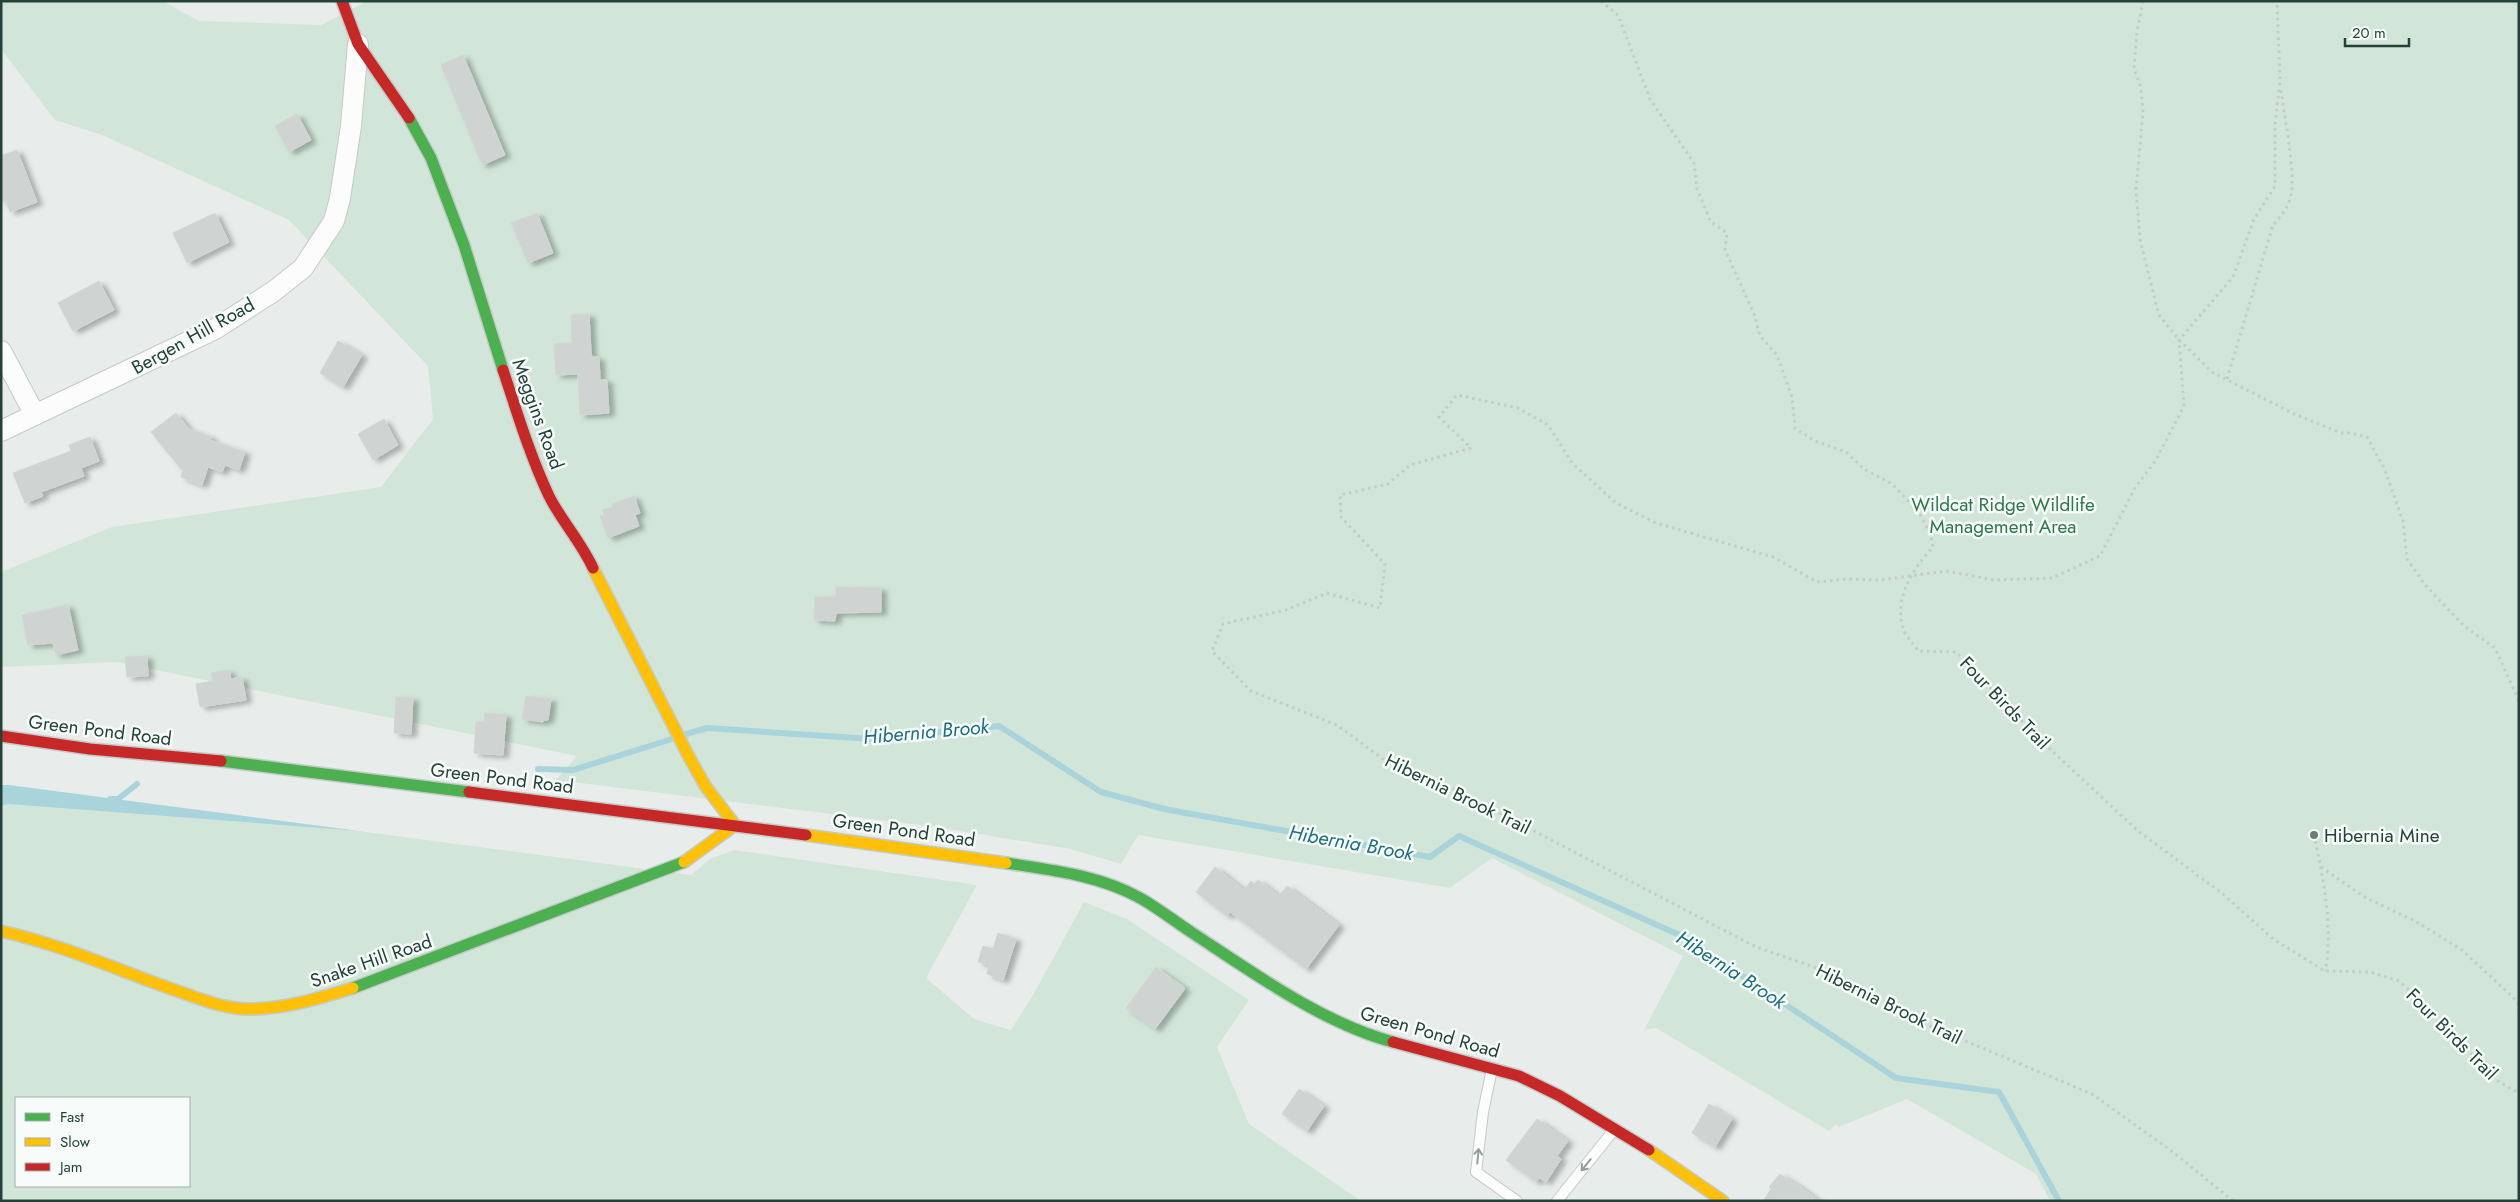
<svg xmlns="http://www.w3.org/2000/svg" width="2520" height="1202" font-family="Jost,sans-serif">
  <defs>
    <filter id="shadow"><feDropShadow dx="5.5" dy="3" stdDeviation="2.5" flood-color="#0004"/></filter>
  </defs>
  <rect width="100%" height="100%" fill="#e8edeb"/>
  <path fill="#d1e6d8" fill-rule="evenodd" d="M1 1H163L199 21 321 25 367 1H2519V1201H2050L2036 1174 1907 1099 1839 1127 1836 1124 1829 1131 1656 1028 1644 1030 1683 956 1492 858 1450 888 1138 835 1121 864 1070 849 937 827 556 780 577 756 117 662 1 667V572L112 527 381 487 433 419 428 366 289 220 102 135 55 120 1 49Z
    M6 804 359 831 691 875 710 859 734 850 977 885 926 978 974 1019 1011 1030 1033 995 1084 902 1127 919 1249 1000 1217 1047 1249 1124 1361 1201H1V806ZM16 1098H189V1186H16Z"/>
  <path fill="#a9d4db" d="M1 785H9L359 831 7 804 1 806Z"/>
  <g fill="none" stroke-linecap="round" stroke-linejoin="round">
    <path stroke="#a9d4db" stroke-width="6" d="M686 734 707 728 872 739 999 726 1101 792 1164 809 1430 857 1459 836 1684 937 1896 1078 1999 1092 2059 1201
      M538 769 573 770 672 739
      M110 799H118L137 784"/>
  </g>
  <path fill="#cfd4d2" stroke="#d1d6d4" filter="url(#shadow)" d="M463 55 505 155 482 165 441 65Z
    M297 114 311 140 289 152 275 126Z
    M17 150 37 202 10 212 6 200 1 202V156Z
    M215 213 229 242 187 263 173 233Z
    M537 213 553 253 528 263 511 223Z
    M99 281 114 310 73 331 58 303Z
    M589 314 591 353 592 357H599L600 380H607L609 413 580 415 578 374 556 375 554 344 572 343 571 315Z
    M338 341 362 355 343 387 320 373Z
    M176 413 189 429 212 437 210 440 245 452 239 470 225 465 222 472 208 467 202 485 181 477 183 469 180 468 151 432Z
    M384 419 398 445 373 460 358 434Z
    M90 437 99 461 81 468 84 476 41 492 43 496 25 503 13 473 71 451 69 445Z
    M634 496 640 513 635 515 639 526 608 538 600 516 604 515 603 510 613 507 612 504Z
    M836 587 881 588V612L836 613 835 621 814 620 815 597H836Z
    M68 605 78 650 56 655 53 643 28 645 22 615Z
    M147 656 148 676 127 677 125 657Z
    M229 670 231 679 242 677 246 700 200 707 196 684 213 681 211 673Z
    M526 696 551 699 548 720H543V722L522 719Z
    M396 697 413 698 411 734 394 733Z
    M485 713 506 715 503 755 474 753 476 722H484Z
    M1215 867 1244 890 1251 881 1255 884 1258 880 1279 896 1287 886 1339 925 1306 969 1230 912 1227 916 1196 892Z
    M998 933 1016 939 1003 980 987 974 989 965 978 962 983 946 993 949Z
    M1156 967 1184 987V990L1155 1029 1126 1008Z
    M1299 1089 1324 1106 1307 1131 1282 1114Z
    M1709 1104 1732 1119 1715 1147 1692 1133Z
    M1537 1119 1568 1141 1557 1156 1561 1159 1546 1182 1540 1178 1536 1182 1506 1160Z
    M1780 1174 1799 1186 1819 1201H1763L1771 1189 1769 1187Z"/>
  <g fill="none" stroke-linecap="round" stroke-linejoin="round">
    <defs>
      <path id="lane" d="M1492 1069 1483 1112 1476 1172 1517 1201
        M1557 1201 1614 1130"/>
      <path id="street" d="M1 351 35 415
        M1 431 215 329 274 291 303 268 334 221 340 198 351 126 358 44"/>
      <path id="fast" d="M409 118 431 158 464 245 503 370
        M221 761 469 792
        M1006 863C1051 870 1099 875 1140 898 1158 908 1174 921 1191 932 1252 972 1322 1023 1393 1042
        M353 988 684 862"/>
      <path id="slow" d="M593 568 689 757 706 787 735 825 684 862
        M806 835 1006 863
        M1 931C59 944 113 968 169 988 195 997 222 1009 250 1009 285 1009 320 998 353 988
        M1649 1150 1723 1201"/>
      <path id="jam" d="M342 1 358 44 409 118
        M503 370C517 412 530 456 549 496 561 520 581 542 593 568
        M1 736 90 749 221 761
        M469 792 806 835
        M1393 1042 1519 1076 1560 1096 1649 1150"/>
    </defs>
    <use href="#lane" stroke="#c5cac8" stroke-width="12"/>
    <use href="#street" stroke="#c5cac8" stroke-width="22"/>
    <use href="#fast" stroke="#c3cbc8" stroke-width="14"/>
    <use href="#slow" stroke="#c3cbc8" stroke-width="14"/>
    <use href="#jam" stroke="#c3cbc8" stroke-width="14"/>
    <path stroke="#c3ccca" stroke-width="3" stroke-dasharray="2.5 4" stroke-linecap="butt" d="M1601 1 1618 15 1650 99 1694 163 1697 189 1711 222 1727 233 1725 250 1754 314 1760 336 1777 355 1792 397 1795 428 1815 441 1846 452 1864 469 1892 484 1919 512 1931 536 1933 547C1913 569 1894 597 1903 628 1905 636 1914 644 1918 651L1956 652 2036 736 2138 831 2223 894 2273 939 2325 971 2370 972 2399 981 2451 1028 2489 1076 2519 1093
      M2143 1 2137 32 2134 68 2141 88 2143 112 2136 189 2140 240 2159 315 2179 340 2212 372 2292 413 2341 433H2350L2367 437 2385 470 2403 521 2407 559 2425 585 2464 626 2495 648 2519 701
      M2227 379 2273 225C2280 217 2289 207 2291 195 2296 171 2284 117 2281 90
      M2314 835C2323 877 2334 930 2325 971
      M2321 867 2366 898 2415 921 2462 950 2518 1002 2519 1013
      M2233 1201 2173 1152 2092 1094 1932 1027 1834 974 1756 947 1454 789 1395 768 1337 725 1251 691 1212 651 1223 624 1286 610 1327 593 1380 608 1385 564 1341 517 1340 495 1388 484 1410 465 1471 448 1439 417 1457 395 1518 408 1548 425 1572 463 1616 503 1656 523 1773 557 1817 582 1847 579 1880 580 1947 571 1994 580 2052 578 2100 556 2136 486 2156 460 2184 406 2179 340 2233 277 2254 219 2275 186V125L2280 81 2277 1"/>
    <use href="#lane" stroke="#fcfcfc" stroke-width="10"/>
    <use href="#street" stroke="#fcfcfc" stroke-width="20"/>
    <use href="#fast" stroke="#4caf50" stroke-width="11"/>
    <use href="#slow" stroke="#ffc107" stroke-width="11"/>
    <use href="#jam" stroke="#c62828" stroke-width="11"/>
  </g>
  <defs><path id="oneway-shaft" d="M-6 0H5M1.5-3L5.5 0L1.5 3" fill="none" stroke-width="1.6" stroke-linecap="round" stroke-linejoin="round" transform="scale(1.25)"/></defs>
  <g stroke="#909f9b">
    <use href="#oneway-shaft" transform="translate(1478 1156) rotate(-84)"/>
    <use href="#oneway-shaft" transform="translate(1586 1165) rotate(129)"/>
  </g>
  <circle fill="#697e78" stroke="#f7fbf9" stroke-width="2" cx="2314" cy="835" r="5"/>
  <g text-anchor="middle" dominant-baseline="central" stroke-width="5" stroke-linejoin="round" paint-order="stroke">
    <g font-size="19" fill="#24423a" stroke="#f7fbf9">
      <text transform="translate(193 336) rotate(-29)">Bergen Hill Road</text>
      <text transform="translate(538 414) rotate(70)">Meggins Road</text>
      <text transform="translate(2005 703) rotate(46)">Four Birds Trail</text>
      <text transform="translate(100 730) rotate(7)">Green Pond Road</text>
      <text transform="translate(502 778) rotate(7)">Green Pond Road</text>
      <text transform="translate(1458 794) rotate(26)">Hibernia Brook Trail</text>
      <text transform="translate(904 830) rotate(8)">Green Pond Road</text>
      <text transform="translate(371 961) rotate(-19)">Snake Hill Road</text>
      <text transform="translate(1889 1004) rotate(26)">Hibernia Brook Trail</text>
      <text transform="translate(1430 1032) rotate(16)">Green Pond Road</text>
      <text transform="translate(2452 1034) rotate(45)">Four Birds Trail</text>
    </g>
    <g font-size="19" fill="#2d7a4b" stroke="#f7fbf9">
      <text x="2003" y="504">Wildcat Ridge Wildlife<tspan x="2003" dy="22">Management Area</tspan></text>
    </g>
    <g font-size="19" fill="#24423a" stroke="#f7fbf9" text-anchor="start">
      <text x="2324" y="835">Hibernia Mine</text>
    </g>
    <g font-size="20" font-style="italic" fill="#1c6f80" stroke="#f7fbf9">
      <text transform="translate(926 732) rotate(-5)">Hibernia Brook</text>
      <text transform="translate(1351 843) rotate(10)">Hibernia Brook</text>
      <text transform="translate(1731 970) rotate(33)">Hibernia Brook</text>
    </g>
  </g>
  <rect width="2520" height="1202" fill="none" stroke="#24423a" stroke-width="5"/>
  <rect x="15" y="1097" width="175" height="90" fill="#f7fbf9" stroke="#a3b1ad"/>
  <rect x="25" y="1113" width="25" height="8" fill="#4caf50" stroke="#a3b1ad"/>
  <text x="60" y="1122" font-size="15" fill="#24423a">Fast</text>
  <rect x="25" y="1138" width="25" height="8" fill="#ffc107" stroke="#a3b1ad"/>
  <text x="60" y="1147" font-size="15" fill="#24423a">Slow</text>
  <rect x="25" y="1163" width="25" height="8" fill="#c62828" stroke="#a3b1ad"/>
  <text x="60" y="1172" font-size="15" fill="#24423a">Jam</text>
  <path d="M2345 38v8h64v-8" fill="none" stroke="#24423a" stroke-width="2.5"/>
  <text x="2352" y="38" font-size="15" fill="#24423a" stroke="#f7fbf9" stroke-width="4" paint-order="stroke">20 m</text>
</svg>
